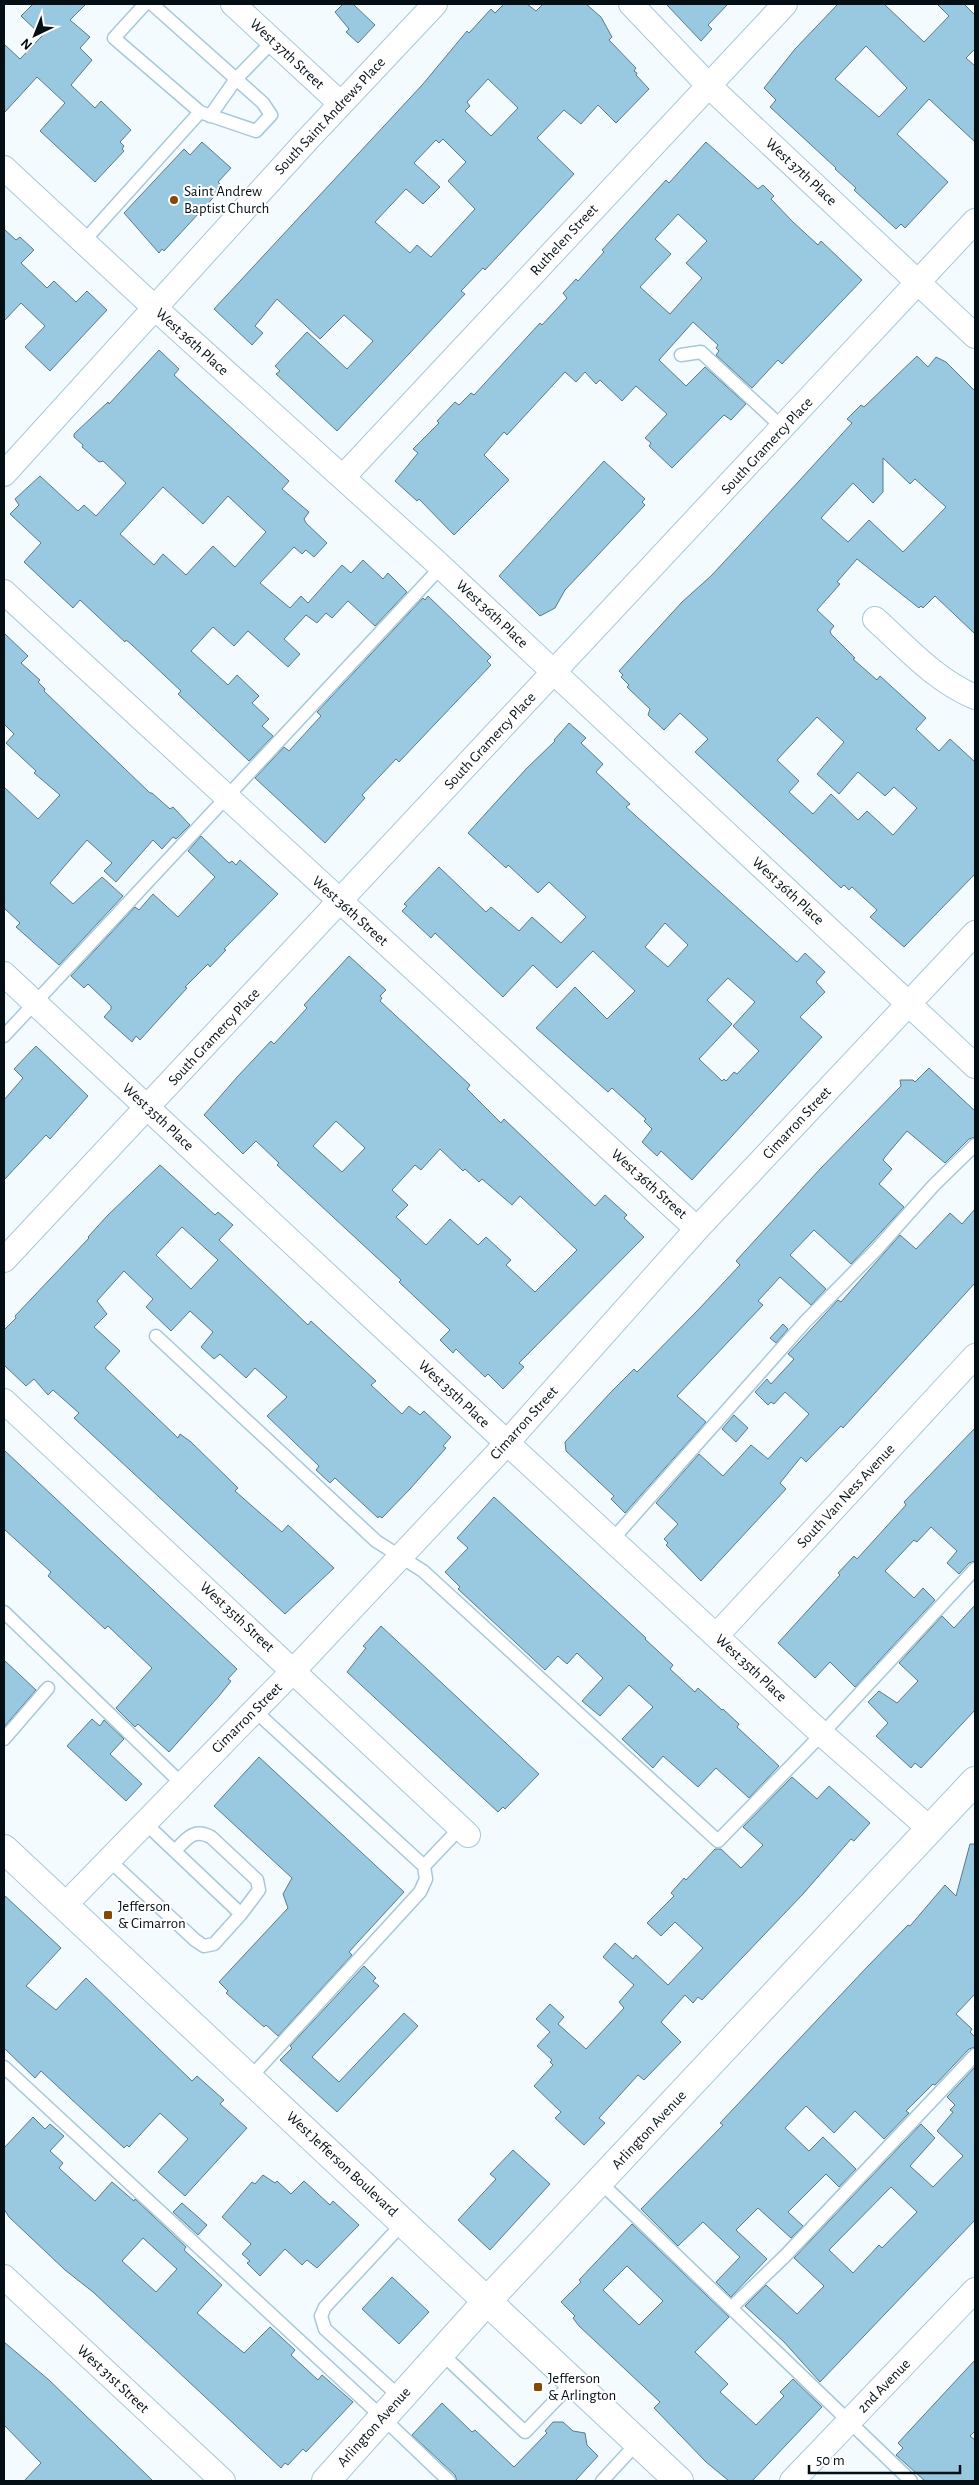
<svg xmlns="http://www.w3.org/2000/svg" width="979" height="2485" font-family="'Alegreya Sans',sans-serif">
  <rect width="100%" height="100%" fill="#f4fbff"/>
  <path fill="#99c9e0" stroke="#5a7a8a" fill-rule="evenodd" d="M33 4H86L70 20 90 37 80 48 92 60 71 85 95 108 101 101 131 130 120 142 124 146 122 149 124 151 95 182 40 131 65 103 37 77 4 113V44L20 59 42 36 21 16Z
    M343 4H353L375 25 358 43 346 32 349 29 335 12Z
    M504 4H527L536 11 543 4H586L601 17 612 37 609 40 636 68 634 71 637 73 636 75 649 89 616 123 598 105 581 124 564 110 537 138 574 174 485 270 483 268 461 291 465 294 337 431 276 374 280 371 275 366 307 332 347 369 373 341 344 315 320 339 277 299 255 326 263 333 252 345 214 309 423 84 467 31 469 33 491 9 495 13ZM488 79 518 108 491 136 465 111 470 106 467 102ZM443 139 466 162 448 181 475 209 431 257 417 245 410 253 375 222 406 189 423 204 440 187 414 163 436 140 439 143Z
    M666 4H728L708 25 712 29 701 41Z
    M838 4H884L924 42 949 16 937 4H964L975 15V49L966 58 975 66V142L929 99 897 134 948 182 905 228 901 224 896 229 854 190 856 188 835 169 836 168 770 107 776 100 764 88 795 49ZM866 46 907 88 879 117 835 79Z
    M202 142 231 168 218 182 223 187 164 251 162 249 159 253 124 213 184 149 190 155Z
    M706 142 758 189 763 185 774 196 771 199 793 222 818 245 821 241 862 280 782 364 778 360 752 388 716 355 719 351 716 348 718 345 693 322 659 360 686 386 705 367 746 404 731 420 724 415 672 468 649 446 651 443 645 438 667 414 636 386 622 401 600 380 596 384 585 372 576 382 565 372 507 435 504 432 484 455 509 480 454 535 419 499 417 501 395 481 418 453 413 449 439 423 437 421 455 402 459 405 471 393 474 395 540 323 542 325 567 298 563 293 576 279 578 281 604 252 602 250 666 180 669 183ZM678 214 707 241 686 263 702 278 670 314 640 287 671 254 655 239Z
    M4 229 16 240 20 237 34 250 21 263 47 288 54 281 76 302 87 291 107 310 50 371 25 347 45 326 21 303 4 321Z
    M159 350 179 369 174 375 289 481 282 489 309 512 304 519 306 523 327 543 314 557 306 550 302 554 294 547 260 583 290 608 301 596 308 603 342 565 351 573 363 560 383 579 388 573 407 592 375 626 348 601 332 618 326 613 317 623 306 615 284 639 300 654 288 667 248 631 234 646 213 627 191 651 228 685 237 675 259 696 252 703 269 719 262 726 273 736 249 761 178 694 181 691 131 644 126 640 125 642 80 600 73 608 24 562 41 543 10 514 19 505 15 499 40 476 78 511 84 505 96 516 126 483 103 461 99 462 82 447 83 445 74 437V434L108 402 109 404ZM163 487 203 524 228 496 266 532 235 567 213 546 186 575 163 554 154 565 120 534Z
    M917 356 928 367 936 357 946 362 975 391V634L935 596 923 608 921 606 919 608 857 559 837 582 840 584 817 610 834 626 830 631 831 634 855 658 853 659 877 680 880 676 926 718 916 729 939 751 950 739 975 762V874L904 947 870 917 877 910 852 887 849 890 844 885 841 888 695 752 708 739 680 713 664 730 648 715 650 709 627 687 629 685 621 677 623 675 619 671 682 602 711 576 799 481 852 423 847 419 861 405 864 407ZM883 458 910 484 915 479 946 507 903 552 869 520 848 542 821 518 853 483 873 503 883 492ZM817 717 844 742 817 774 839 794 858 772 885 796 894 787 917 808 893 835 867 811 858 820 831 794 813 814 789 792 799 781 777 760Z
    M604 461 645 499 642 502 645 505 565 590 555 608 540 616 499 576Z
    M428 596 491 657 487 661 491 665 399 762 396 759 362 795 365 798 325 843 255 778 284 747 289 751 321 716 317 712 423 598 425 600Z
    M4 633 28 656 21 663 40 680 38 682 45 689 44 691 150 793H152L170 809 173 807 190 825 176 839 173 837 162 849 153 840 116 882 104 871 112 863 87 840 50 883 73 904 102 877 123 896 59 965 16 927 20 923 4 908V787L38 819 60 795 34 773 36 771 6 743 14 734 4 724Z
    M569 723 586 738 581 743 603 764 596 772 630 804 626 807 797 962 805 953 825 972 816 982 825 992 800 1017 822 1037 692 1180 661 1151 657 1156 642 1142 652 1129 644 1121 646 1119 612 1088 608 1092 536 1028 575 987 607 1019 635 991 593 951 557 988 533 965 503 997 435 933 431 938 402 911 407 906 404 904 439 867 486 912 491 907 519 931 532 917 561 943 586 917 549 882 538 893 508 865 506 868 468 833 526 769 555 741 554 740ZM665 923 688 945 668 967 645 947ZM728 978 755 1002 733 1026 759 1051 737 1074 734 1072 726 1081 724 1079 722 1081 699 1059 732 1024 707 1000Z
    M201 836 229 863 232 861 236 865 240 860 278 894 224 949 226 950 210 967 208 964 185 987 187 988 140 1040 136 1036 132 1042 104 1017 111 1009V1006L88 984 84 988 71 976 135 907 139 910 153 894 178 917 215 877 188 851Z
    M349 956 386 990 380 996 382 998 380 1001 470 1085 467 1089 501 1123 504 1119 595 1206 605 1195 627 1215 624 1218 644 1237 519 1363 524 1367 503 1389 488 1374 485 1377 456 1349 453 1353 440 1340 450 1330 399 1282 401 1280 277 1165 279 1163 256 1141 243 1154 204 1115 238 1076 271 1041 274 1044 307 1008 304 1005ZM336 1121 365 1148 342 1172 313 1146ZM440 1149 463 1171 465 1169 479 1182 482 1179 512 1205 520 1196 577 1250 535 1292 506 1265 511 1260 486 1237 478 1245 450 1219 426 1245 396 1217 408 1205 392 1190 415 1165 421 1170Z
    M36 1046 88 1096 50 1139 46 1135 4 1180V1100L23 1078 14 1069Z
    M929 1068 975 1111V1137L969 1139 945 1163 907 1131 885 1157 883 1160 892 1169 879 1184 904 1207 870 1244 851 1264 814 1230 790 1255 826 1289 811 1305 780 1277 758 1301 763 1305 677 1396 706 1422 625 1513 611 1499 614 1496 566 1451 565 1442 611 1392 634 1369 637 1372 698 1310 740 1265 736 1261 820 1169 901 1086 900 1080H913L915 1082Z
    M160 1165 215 1215 218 1212 233 1225 219 1240 308 1325 311 1321 376 1381 371 1385 402 1414 409 1406 420 1415 424 1411 451 1437 443 1446 446 1448 410 1489 382 1518 379 1516 378 1518 335 1478 330 1483 316 1470 319 1466 267 1416 287 1397 255 1368 246 1378 220 1354 214 1359 201 1347 213 1332 190 1311 171 1331 146 1307 153 1299 124 1271 97 1301 107 1314 94 1327 120 1351 105 1368 178 1438 180 1434 191 1442 238 1488 235 1491 260 1513 282 1532 288 1525 334 1568 285 1614 74 1418 79 1413 53 1390 48 1395 34 1379 26 1386 4 1365V1330L16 1318 15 1316 89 1238 88 1237 107 1216ZM182 1227 218 1260 191 1289 156 1255Z
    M975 1209V1283L843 1428 841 1426 806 1462 801 1457 780 1483 786 1489 701 1581 666 1545 668 1543 664 1539 678 1524 656 1503 699 1454 723 1476 751 1445 768 1459 809 1414 785 1392 774 1404 771 1402 768 1405 755 1392 767 1379 771 1384 794 1359 788 1354 838 1300 841 1302 900 1235 916 1249 950 1213 962 1224Z
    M783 1324 788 1329 776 1343 770 1338Z
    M734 1415 748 1428 736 1442 722 1429Z
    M975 1428V1561L969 1563 959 1574 947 1563 957 1551 931 1527 917 1542 914 1540 885 1571 914 1598 923 1588 935 1600 855 1687 830 1662 815 1678 778 1643 840 1575 838 1573 854 1556 857 1559 906 1505 904 1502Z
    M4 1450 237 1669 228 1679 231 1681 219 1696 169 1752 138 1724 135 1727 116 1708 152 1668 108 1626 105 1629 48 1576 51 1572 4 1529Z
    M494 1497 646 1638 645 1639 673 1665 670 1669 695 1692 698 1688 722 1710 723 1709 739 1724 737 1727 779 1766 749 1798 716 1768 698 1787 663 1756 653 1768 622 1739 653 1707 629 1685 600 1716 582 1701 603 1678 577 1653 567 1664 558 1656 545 1670 458 1589 460 1587 445 1572 468 1548 457 1538Z
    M975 1605V1710L921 1768 915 1763 911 1768 876 1736 888 1723 868 1702 879 1691 897 1703 918 1681 899 1663 942 1616 954 1628Z
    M381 1626 539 1774 505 1809 503 1807 498 1812 347 1672 366 1648 363 1646 365 1644Z
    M4 1660 36 1690 4 1727Z
    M92 1719 100 1726 104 1720 124 1739 110 1754 142 1784 126 1801 67 1746Z
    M259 1757 404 1892 358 1942 349 1952 352 1955 278 2036 266 2025 264 2027 226 1993 228 1991 219 1982 288 1908 283 1894 292 1878 214 1806Z
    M792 1777 817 1799 829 1786 870 1823 854 1841 851 1839 803 1894 702 2000 698 1997 693 2003 685 1995 661 2022 681 2042 644 2080 638 2075 599 2118 605 2123 584 2145 555 2118 561 2112 534 2086 553 2065 550 2062 552 2060 537 2046 550 2032 536 2019 550 2004 564 2017 558 2024 586 2049 624 2008 619 2002 634 1985 603 1957 615 1943 633 1959 636 1955 668 1985 703 1948 675 1922 661 1936 647 1923 674 1896 671 1893 684 1878 686 1880 715 1849H721L741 1868 763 1845 743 1827Z
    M970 1844H975V1994L956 2014 972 2029 970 2032 975 2037V2047L969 2049 935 2085 933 2084 906 2111 909 2113 884 2139 855 2111 834 2133 806 2106 785 2128 809 2151 823 2137 856 2169 839 2187 826 2174 788 2212 803 2226 791 2238 758 2208 736 2230 767 2259 731 2297 716 2282 740 2257 703 2222 678 2246 641 2209 723 2125 720 2123 868 1966 908 1925 910 1926 945 1885 956 1896Z
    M4 1895 61 1948 26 1986 56 2010 86 1978 192 2081 197 2076 224 2100 220 2104 247 2128 185 2196 158 2172 188 2139 160 2113 129 2147 127 2145 124 2148 41 2071 35 2078 4 2048Z
    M364 1966 376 1978 373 1981 379 1986 312 2057 339 2082 404 2013 418 2026 337 2112 280 2060 292 2048 290 2046Z
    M975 2067V2220L820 2382 784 2342 745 2306 766 2285 797 2314 824 2286 794 2258 921 2124 935 2138 910 2166 933 2187 963 2156 937 2131 953 2112 950 2110 955 2105 947 2097ZM891 2187 917 2212 882 2248 879 2245 853 2273 829 2250Z
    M33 2117 45 2129 50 2124 64 2136 50 2151 63 2163 59 2168 95 2201 112 2182 134 2201 135 2199 186 2247 184 2250 222 2285 197 2313 221 2334 244 2353 270 2327 295 2350 291 2355 318 2380 322 2375 353 2402 306 2452 303 2449 288 2465 285 2463 281 2468 93 2292 65 2270 9 2217 4 2209V2148ZM143 2238 177 2269 156 2292 122 2261Z
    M513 2150 550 2184 490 2250 458 2220 496 2179 490 2174Z
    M263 2175 275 2183 277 2181 291 2194 304 2181 330 2205 333 2201 359 2225 317 2268 307 2260 302 2265 285 2249 260 2276 247 2263 250 2261 242 2254 251 2244 222 2217 252 2182 255 2184Z
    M182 2203 207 2225 198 2235 173 2212Z
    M632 2224 729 2317 695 2352 728 2384 720 2392 756 2425 784 2396 780 2392 793 2379 822 2407 752 2481H729L706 2462 654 2408 660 2402 579 2326 573 2318 575 2316 561 2302 581 2282 579 2280ZM627 2266 663 2301 639 2325 603 2290Z
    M392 2277 429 2312 399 2344 362 2309Z
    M4 2342 49 2380 153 2481H24L41 2463 4 2425Z
    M975 2360V2431L970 2436 975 2440V2481H925L896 2455 903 2448 898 2443Z
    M442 2403 472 2432 475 2430 514 2467 547 2433 545 2431 553 2422H563L573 2431 585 2433 587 2445 598 2456 575 2481H457L455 2475 412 2435Z"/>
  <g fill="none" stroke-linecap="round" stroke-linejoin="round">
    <defs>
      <path id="service" d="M145 4 114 38 200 112 256 131 271 115 263 103 152 4
        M210 116 236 79 273 41
        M83 242 200 112
        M681 355 701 352 783 428
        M4 1036 441 567
        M156 1336 376 1541 423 1571 718 1841 822 1734 975 1569
        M612 1540 805 1322 876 1250 934 1185 975 1145
        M4 1612 182 1784
        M4 1739 48 1688
        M175 1851C187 1838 194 1828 211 1837L257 1880 259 1890 241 1914
        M109 1860 195 1940 204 1946 214 1944 241 1914 144 1822
        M424 1866 461 1827
        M4 2067 382 2417 449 2481
        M250 2078 420 1892 426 1879 424 1866 254 1710
        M600 2182 911 2481
        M731 2308 785 2256 975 2055
        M440 2352 525 2432 573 2382
        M400 2397 325 2329 321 2316 325 2307 404 2222
        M602 2481 638 2442"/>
      <path id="minor" d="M233 4 341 104
        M631 4 709 86 975 336
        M4 168 156 309 435 561 975 1066
        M4 474 308 139 435 4
        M343 477 785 4
        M4 592 697 1229
        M875 619C907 648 935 680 975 697
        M4 974 519 1454 822 1734 930 1829
        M4 1260C328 914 651 567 975 221
        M4 1401 468 1835
        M716 1636 975 1356
        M65 1905 294 1670 495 1456 697 1229 975 933
        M4 2277 223 2481
        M792 2481 975 2290"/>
      <path id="secondary" d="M4 1849 679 2481
        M326 2481 487 2301 975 1781"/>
    </defs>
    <use href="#service" stroke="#a5c8da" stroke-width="15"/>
    <use href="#minor" stroke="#a5c8da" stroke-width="26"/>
    <use href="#secondary" stroke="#a5c8da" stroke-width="30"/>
    <use href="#service" stroke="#fff" stroke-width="12"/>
    <use href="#minor" stroke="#fff" stroke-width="24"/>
    <use href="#secondary" stroke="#fff" stroke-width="28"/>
  </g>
  <g fill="#854a01" stroke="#fff" stroke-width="2">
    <circle cx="174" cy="200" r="5"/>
    <rect x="103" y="1910" width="10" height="10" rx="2.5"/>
    <rect x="533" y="2382" width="10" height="10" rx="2.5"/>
  </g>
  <g text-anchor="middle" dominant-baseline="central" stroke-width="4" stroke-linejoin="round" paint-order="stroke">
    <g font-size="15" fill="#040f15" stroke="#fff">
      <text transform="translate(287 54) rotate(43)">West 37th Street</text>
      <text transform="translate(330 116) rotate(-47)">South Saint Andrews Place</text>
      <text transform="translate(801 172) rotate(43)">West 37th Place</text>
      <text transform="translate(564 240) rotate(-47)">Ruthelen Street</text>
      <text transform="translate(192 342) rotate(42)">West 36th Place</text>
      <text transform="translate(767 446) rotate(-47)">South Gramercy Place</text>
      <text transform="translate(492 614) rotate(43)">West 36th Place</text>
      <text transform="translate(490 741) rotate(-47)">South Gramercy Place</text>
      <text transform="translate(788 891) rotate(43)">West 36th Place</text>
      <text transform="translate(350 911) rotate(42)">West 36th Street</text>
      <text transform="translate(214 1037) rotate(-47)">South Gramercy Place</text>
      <text transform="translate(158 1117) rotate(43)">West 35th Place</text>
      <text transform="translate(797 1123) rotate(-47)">Cimarron Street</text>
      <text transform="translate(649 1184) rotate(42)">West 36th Street</text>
      <text transform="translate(454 1394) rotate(43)">West 35th Place</text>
      <text transform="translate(524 1423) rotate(-48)">Cimarron Street</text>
      <text transform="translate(846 1496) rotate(-47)">South Van Ness Avenue</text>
      <text transform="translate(237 1617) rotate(43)">West 35th Street</text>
      <text transform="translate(751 1668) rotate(43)">West 35th Place</text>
      <text transform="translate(247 1718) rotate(-45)">Cimarron Street</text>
      <text transform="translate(649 2130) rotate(-47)">Arlington Avenue</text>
      <text transform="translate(342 2164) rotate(43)">West Jefferson Boulevard</text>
      <text transform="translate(113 2379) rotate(43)">West 31st Street</text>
      <text transform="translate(884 2386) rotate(-46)">2nd Avenue</text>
      <text transform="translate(374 2427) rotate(-48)">Arlington Avenue</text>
    </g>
    <g font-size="15" fill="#040f15" stroke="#fff" text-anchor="start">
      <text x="184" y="191">Saint Andrew<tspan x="184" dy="17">Baptist Church</tspan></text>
      <text x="118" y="1906">Jefferson<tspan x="118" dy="17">&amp; Cimarron</tspan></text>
      <text x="548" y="2378">Jefferson<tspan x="548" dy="17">&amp; Arlington</tspan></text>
    </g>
  </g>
  <rect width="979" height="2485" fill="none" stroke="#040f15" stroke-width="10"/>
  <g transform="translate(35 35) rotate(223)" stroke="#ffffff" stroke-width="4" paint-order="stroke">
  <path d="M0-4L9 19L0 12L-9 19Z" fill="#040f15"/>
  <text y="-8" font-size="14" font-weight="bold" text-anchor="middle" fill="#040f15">N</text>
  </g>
  <path d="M809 2465v8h151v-8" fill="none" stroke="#040f15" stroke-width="2.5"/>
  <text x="816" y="2465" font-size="15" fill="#040f15" stroke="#ffffff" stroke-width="4" paint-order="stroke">50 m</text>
</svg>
